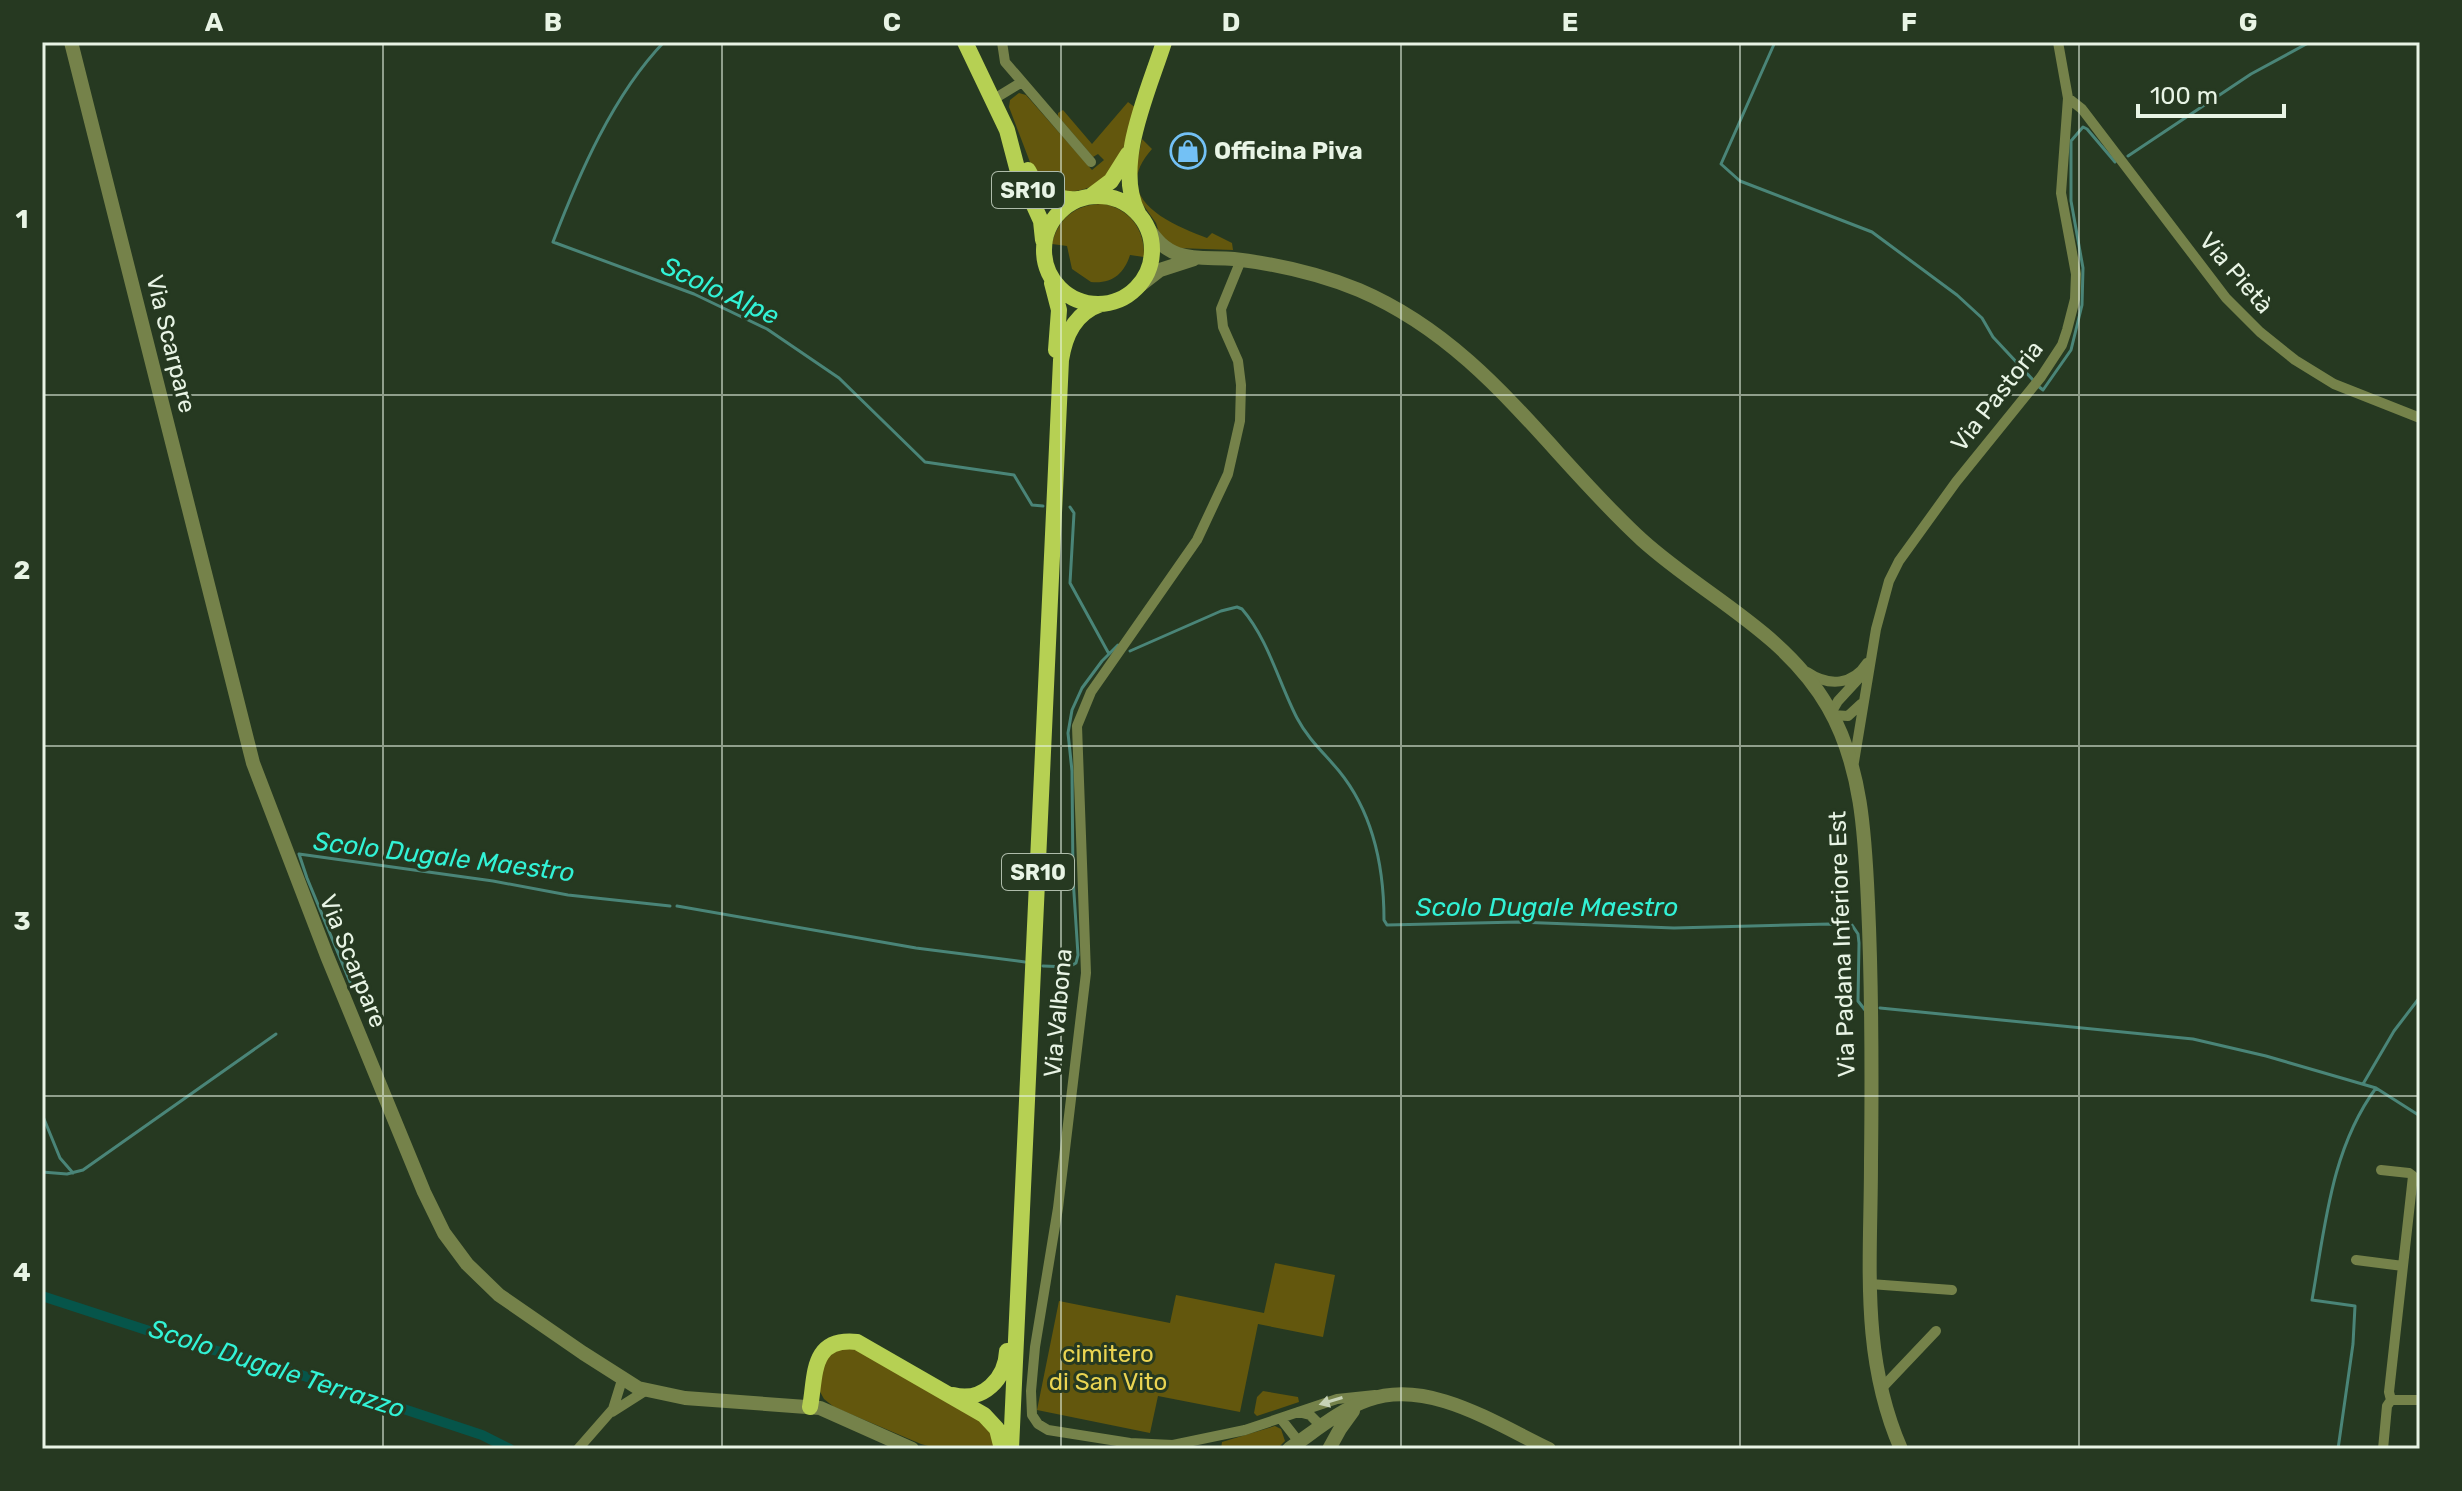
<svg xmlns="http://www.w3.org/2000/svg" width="2462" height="1491" font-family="Rubik,sans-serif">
  <rect width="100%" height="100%" fill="#263921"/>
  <path fill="#63570d" d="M1019 93 1026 95 1092 170 1104 160 1098 154 1093 157 1058 116V113L1063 110 1092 144 1128 102 1136 108C1121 156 1116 194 1056 192L1033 170 1009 107 1010 100Z
    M1142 139 1152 149C1109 197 1167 223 1207 238L1212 233 1232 243 1233 250 1177 248 1160 236 1156 223 1139 199 1134 177Z
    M1104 204C1131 210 1145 230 1144 257L1130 255C1124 274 1112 284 1091 282L1072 269 1067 246 1052 244C1058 218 1077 203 1104 204Z
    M1275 1263 1335 1275 1323 1337 1258 1324 1240 1412 1158 1396 1150 1433 1037 1410 1059 1301 1170 1323 1176 1295 1264 1313Z
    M839 1349H861L986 1422 998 1449H939L921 1444 834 1407 824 1399 818 1388 825 1359Z
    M1263 1391 1298 1397 1299 1402 1257 1416 1254 1413 1257 1397Z
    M1275 1426 1281 1429 1285 1441 1277 1449H1221L1222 1442Z"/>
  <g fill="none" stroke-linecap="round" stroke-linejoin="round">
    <path stroke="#4a8578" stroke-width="3" d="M664 42C613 95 579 174 553 242L694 294 767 329 839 378 925 462 1014 475 1032 505 1043 506
      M1775 42 1721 164 1740 181 1872 232 1957 295 1982 318 1993 337 2033 380
      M2128 156 2251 74 2310 42
      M2038 386 2043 390 2071 350 2082 305 2083 268 2071 201V141L2083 127 2087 129 2115 162
      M1070 507 1074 513 1070 583 1109 654
      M1130 651 1221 611 1237 607 1242 609C1268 639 1279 683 1297 718 1308 739 1324 753 1339 771 1374 814 1384 867 1384 920L1387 925 1519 922 1674 928 1830 924 1852 925 1858 934 1859 943 1858 1001 1865 1010
      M677 906 916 948 1025 962
      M1043 966 1069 967 1076 963 1078 955 1073 878 1072 771 1068 733 1072 710 1082 688 1102 661 1118 645
      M350 982 307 878 299 854 493 881 568 895 670 906
      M1880 1008 2193 1039 2266 1056 2376 1088 2420 1116
      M2363 1084 2394 1031 2420 997
      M42 1114 60 1158 73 1173
      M42 1172 67 1174 83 1170 276 1034
      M2338 1449 2353 1344 2355 1306 2312 1300C2325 1227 2331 1149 2376 1088"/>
    <path stroke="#06554a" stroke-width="10" d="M42 1296 183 1342 271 1365 482 1435 510 1449"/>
    <path stroke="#75824a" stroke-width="10" d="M1002 42 1005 62 1091 162
      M2068 98 2082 109 2226 298 2260 332 2295 360 2334 384 2420 418
      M994 99 1022 82
      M1241 260 1221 309 1223 327 1238 361 1241 385 1240 421 1228 474 1197 540 1091 692 1077 726 1086 973 1058 1208 1035 1347 1031 1391 1032 1415 1038 1424 1048 1430 1130 1443 1173 1445 1245 1430 1337 1399 1375 1395
      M1807 672C1829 687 1853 685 1867 663
      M1831 713 1838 701 1861 676
      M1832 715 1848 716 1861 704
      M1854 762 1876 629 1889 581 1899 561 1956 482 2041 377 2062 345 2067 330 2075 299 2076 274 2061 193 2068 98 2058 42
      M2381 1170 2409 1173 2413 1176 2389 1392 2391 1400 2387 1406 2383 1449
      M2356 1260 2403 1266
      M1870 1284 1952 1290
      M1880 1390 1936 1331
      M2391 1400H2420
      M612 1412 645 1391
      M1298 1412 1310 1415 1322 1427
      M1281 1419 1299 1442
      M578 1449 613 1409 622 1380"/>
    <path stroke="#75824a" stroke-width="14" d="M71 42 253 763 327 956 424 1192 444 1233 467 1264 499 1295 583 1353 638 1388 685 1398 820 1408 912 1449
      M1148 228C1156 240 1164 249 1178 254 1196 260 1215 257 1234 259 1276 264 1320 274 1359 290 1483 343 1547 453 1642 540 1704 596 1785 632 1828 707 1862 766 1865 836 1868 903 1872 989 1872 1075 1871 1162 1871 1262 1860 1355 1901 1449
      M1138 287 1160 270 1194 259
      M1289 1449C1314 1432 1339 1410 1368 1400 1428 1378 1496 1424 1549 1449
      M1329 1449 1340 1429 1353 1411"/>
    <path stroke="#b6d053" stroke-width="16" d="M965 42 1007 130 1017 168 1041 221 1043 240
      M1028 170C1037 190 1056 201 1078 199
      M1044 250a54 54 0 1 1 108 0a54 54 0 1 1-108 0Z
      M1091 196 1111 181 1128 154
      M1138 213C1113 165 1149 90 1164 42
      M1052 283 1059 310 1056 350
      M953 1395C983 1403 1006 1378 1007 1351
      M810 1407C816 1376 810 1337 857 1342L984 1415 997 1429 1002 1449
      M1011 1449 1061 360C1065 335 1075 313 1101 304"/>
  </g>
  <defs><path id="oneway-solid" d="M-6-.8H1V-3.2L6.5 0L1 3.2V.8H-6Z" transform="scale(2)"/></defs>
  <use fill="#c6d2b6" href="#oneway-solid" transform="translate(1331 1401) rotate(163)"/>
  <path fill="none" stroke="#e8f4e5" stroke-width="2" stroke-opacity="0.55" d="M383 42V1449M722 42V1449M1061 42V1449M1401 42V1449M1740 42V1449M2079 42V1449M42 395H2420M42 746H2420M42 1096H2420"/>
  <defs>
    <symbol id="shop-ring" viewBox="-11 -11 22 22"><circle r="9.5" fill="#263921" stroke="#73c1f5" stroke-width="1.5"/><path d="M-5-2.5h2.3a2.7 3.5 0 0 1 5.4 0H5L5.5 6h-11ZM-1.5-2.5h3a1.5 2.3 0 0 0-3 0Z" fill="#73c1f5"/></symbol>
  </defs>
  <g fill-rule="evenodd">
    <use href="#shop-ring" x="1168" y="131" width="40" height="40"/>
  </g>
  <g text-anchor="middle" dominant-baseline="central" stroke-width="6" stroke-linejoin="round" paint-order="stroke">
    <g fill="#263921" stroke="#aebcaa" stroke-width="2">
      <rect x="992" y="172" width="72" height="36" rx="6"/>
      <rect x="1002" y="854" width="72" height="36" rx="6"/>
    </g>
    <g font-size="22" font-weight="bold" fill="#e8f4e5">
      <text x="1028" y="190">SR10</text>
      <text x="1038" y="872">SR10</text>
    </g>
    <g font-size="24" font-weight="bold" fill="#e8f4e5" stroke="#263921" text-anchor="start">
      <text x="1214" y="151">Officina Piva</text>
    </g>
    <g font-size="24" fill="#e8f4e5" stroke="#263921">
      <text transform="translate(2236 273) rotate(49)">Via Pietà</text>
      <text transform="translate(171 344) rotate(76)">Via Scarpare</text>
      <text transform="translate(1997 396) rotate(-52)">Via Pastoria</text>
      <text transform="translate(1842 944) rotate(-92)">Via Padana Inferiore Est</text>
      <text transform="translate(353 961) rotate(68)">Via Scarpare</text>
      <text transform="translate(1058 1013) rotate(-85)">Via Valbona</text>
    </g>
    <g font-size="24" fill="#ead452" stroke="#263921">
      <text x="1108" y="1354">cimitero<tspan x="1108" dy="28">di San Vito</tspan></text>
    </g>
    <g font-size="26" font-style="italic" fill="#32f2d6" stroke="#263921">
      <text transform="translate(720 291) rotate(25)">Scolo Alpe</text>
      <text transform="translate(444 857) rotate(7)">Scolo Dugale Maestro</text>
      <text x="1547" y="907">Scolo Dugale Maestro</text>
      <text transform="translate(277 1369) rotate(18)">Scolo Dugale Terrazzo</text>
    </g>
  </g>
  <rect width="2462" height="1491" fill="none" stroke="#263921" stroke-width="88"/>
  <path d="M2138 104v12h146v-12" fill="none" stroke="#e8f4e5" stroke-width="4"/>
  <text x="2150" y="104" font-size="24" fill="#e8f4e5" stroke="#263921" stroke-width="6" paint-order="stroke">100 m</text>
  <rect x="44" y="44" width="2374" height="1403" fill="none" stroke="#e8f4e5" stroke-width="3"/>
  <g font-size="26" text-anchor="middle" font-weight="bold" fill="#e8f4e5">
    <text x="214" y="31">A</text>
    <text x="553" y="31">B</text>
    <text x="892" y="31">C</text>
    <text x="1231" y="31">D</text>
    <text x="1570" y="31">E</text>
    <text x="1909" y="31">F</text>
    <text x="2248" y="31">G</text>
    <text x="22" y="228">1</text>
    <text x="22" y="579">2</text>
    <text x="22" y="930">3</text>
    <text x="22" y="1281">4</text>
  </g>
</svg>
